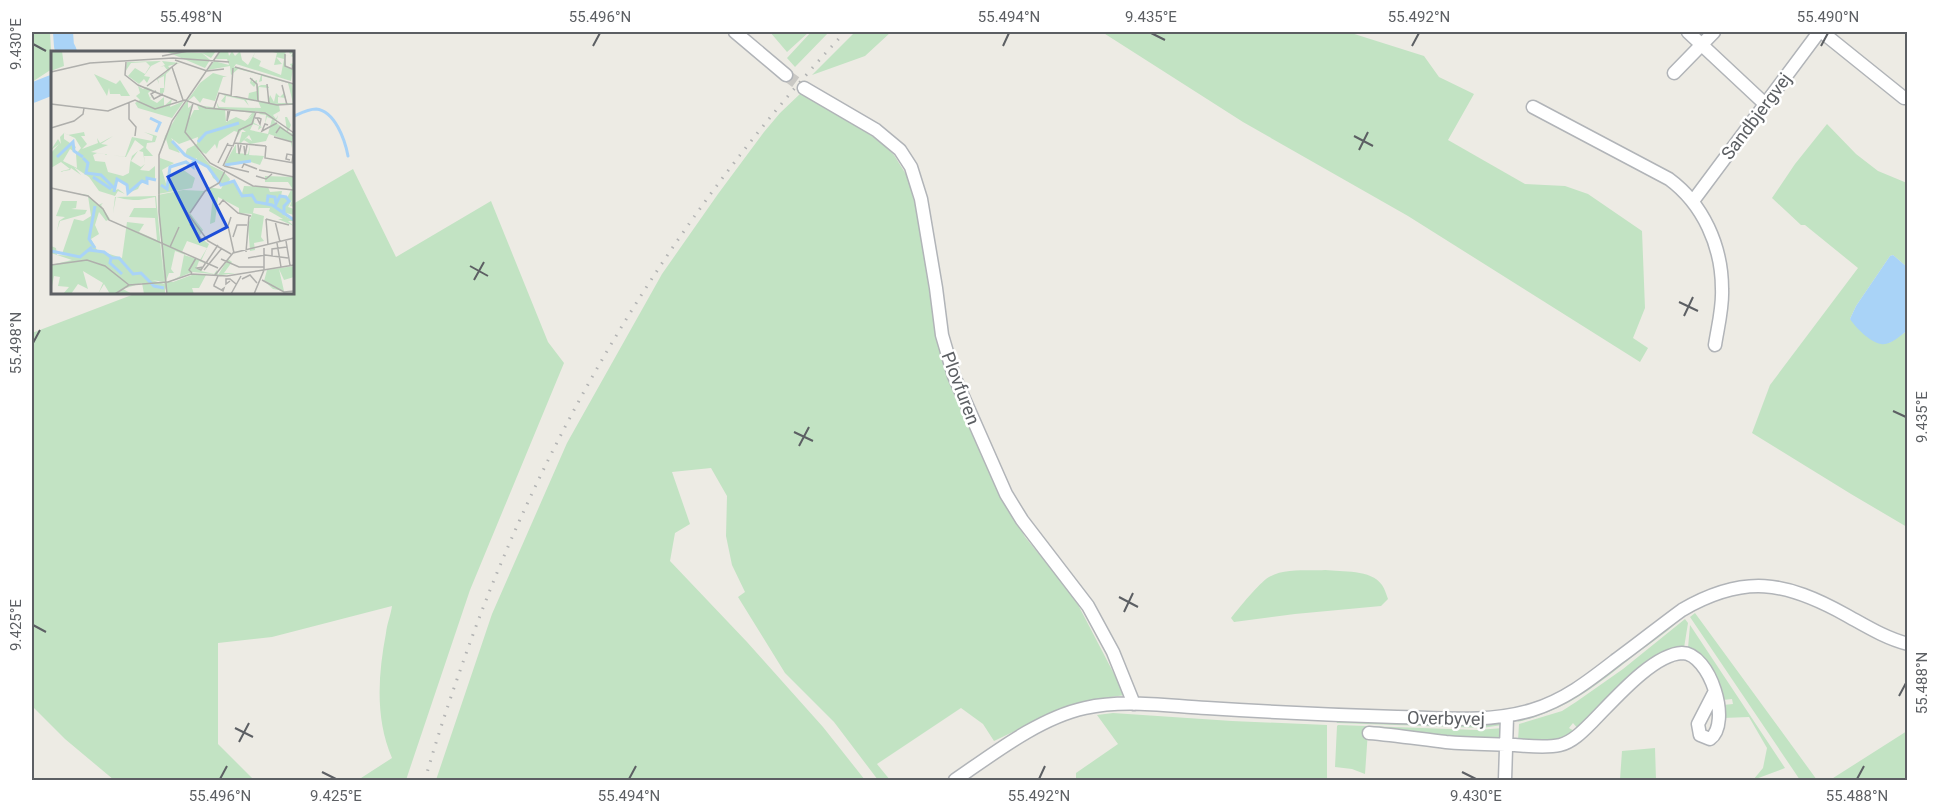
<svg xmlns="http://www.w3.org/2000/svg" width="1939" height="812" font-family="Roboto,sans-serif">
  <rect width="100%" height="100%" fill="#edebe4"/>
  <path fill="#c2e3c3" d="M32 32H50L52 69 32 82Z
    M770 32H809L787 52Z
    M811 32H829L795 67 787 58Z
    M855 32H891L865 56 812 75Z
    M1102 32H1348L1424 56 1439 77 1474 94 1448 140 1525 184 1565 186 1588 194 1642 231 1645 308 1633 338 1648 348 1640 362 1408 216 1243 122Z
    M801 93 869 134 884 145 894 155 907 176 916 208 934 321 992 476 1025 537 1073 595 1125 695 1090 700 1055 712 994 741 983 724 961 708 877 764 890 780H878L834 722 785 673 738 597 745 592 732 565 726 536 727 496 711 468 672 472 690 524 675 533 670 561 747 642 823 727 865 780H436L492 614 567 443 662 274 718 194 764 132 780 113Z
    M1827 124 1856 154 1878 171 1907 183V267L1893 255 1890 256 1856 306 1850 319 1889 343 1907 331V527L1851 494 1752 433 1770 385 1858 268 1805 225H1801L1772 198 1795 164Z
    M353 169 396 257 491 201 548 342 564 363 470 590 406 780H358L392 758C375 718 378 675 386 633 387 624 391 614 392 606L272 637 218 643V744L254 780H114L65 739 32 706V333L137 293 292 292 293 204Z
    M1325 570C1342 572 1371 569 1382 585 1385 589 1386 594 1388 599L1381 606 1295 614 1234 622 1231 618C1239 608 1259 583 1269 577 1284 568 1309 571 1325 570Z
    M1695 613 1817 780H1800L1690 617Z
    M1683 617C1669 631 1652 642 1636 654 1597 685 1566 711 1517 722Z
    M1685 619 1688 623 1684 648H1674L1666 652C1634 677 1605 698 1579 730L1573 723 1569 728 1576 732 1562 741H1518L1519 724 1562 711 1576 702 1623 669Z
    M1690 625 1785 768 1753 780 1763 768 1767 748 1749 717 1723 718V705L1733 704 1732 699 1723 700C1719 679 1708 658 1688 648Z
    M1113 713 1232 721 1327 725V780H1076V773L1118 744 1097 715Z
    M1335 719 1496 722 1502 725 1482 728 1337 723Z
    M1338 725 1478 730 1503 728V740L1368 731 1365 774 1352 769 1335 767 1337 726Z
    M1907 731V780H1830Z
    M1655 748 1656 780H1620L1622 751Z"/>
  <path fill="#a9d3f7" d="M1893 255 1907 267V331C1901 335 1890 346 1881 344 1870 342 1856 328 1850 319L1856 306 1890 256Z"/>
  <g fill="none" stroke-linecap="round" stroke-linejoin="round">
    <path stroke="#a9d3f7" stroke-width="3" d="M292 117C299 114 308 109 316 109 335 111 345 140 348 156"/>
    <path stroke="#a9d3f7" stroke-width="20" d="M63 32 64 46 67 52
      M32 93 52 85"/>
    <path stroke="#c9c8c4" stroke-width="12" stroke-dasharray="12 6" stroke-linecap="butt" d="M786 75 804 88"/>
    <defs>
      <path id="minor" d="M735 32 786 75
        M1688 32 1765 104
        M1822 32 1904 98
        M1674 73 1714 32
        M804 88 876 130 900 150 911 167 921 199 936 288 942 335 954 376 1006 494 1022 520 1088 606 1113 652 1134 704
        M1533 107 1669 179C1703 204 1722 246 1722 289 1723 307 1718 326 1715 345
        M1693 201 1819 32
        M1369 733C1395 735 1420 739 1446 742 1469 744 1492 744 1515 745 1529 746 1546 748 1560 745 1573 742 1584 730 1593 721 1613 701 1653 654 1682 653 1710 653 1732 723 1710 739L1700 735 1698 724 1715 691
        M955 780C993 754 1039 718 1085 708 1124 699 1167 706 1207 708 1270 712 1334 715 1397 717 1443 718 1488 723 1532 710 1565 700 1590 680 1617 659 1639 643 1660 626 1682 610 1744 574 1785 581 1846 615 1866 626 1885 638 1908 644
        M1505 780 1507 717"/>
    </defs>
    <use href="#minor" stroke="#b1b4b8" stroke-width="15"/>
    <use href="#minor" stroke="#fff" stroke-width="12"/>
    <path stroke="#b2b3b3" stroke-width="3" stroke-dasharray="1.5 8" stroke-linecap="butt" d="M425 780C437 737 452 693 467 651 549 421 679 210 845 32"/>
  </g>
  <path fill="none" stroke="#5c5f63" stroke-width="2" d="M1151 33 1165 40M33 44 46 51M184 46 191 33M593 46 600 33M1003 46 1009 33M1412 46 1419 33M1821 46 1828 33M1354 136 1373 146M1359 150 1368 132M470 266 488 276M474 280 484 262M1679 302 1698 311M1684 316 1693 297M33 343 40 330M1893 411 1906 417M794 432 813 441M799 446 809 427M1119 597 1138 607M1124 612 1133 593M33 625 46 632M1899 696 1906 683M235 728 253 737M239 742 249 723M322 772 336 779M1462 772 1476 779M220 779 227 766M629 779 636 766M1039 779 1045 766M1857 779 1864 766"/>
  <g text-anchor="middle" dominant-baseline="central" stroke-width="5" stroke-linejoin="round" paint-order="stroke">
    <g font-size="18" fill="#5c5f63" stroke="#fff">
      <text transform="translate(1756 116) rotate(-53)">Sandbjergvej</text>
      <text transform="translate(961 388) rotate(69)">Plovfuren</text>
      <text transform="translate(1446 718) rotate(1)">Overbyvej</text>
    </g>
  </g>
  <g transform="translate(51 51)">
    <rect width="243" height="243" fill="#edebe4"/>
    <path d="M0 0H11L13 15 0 20ZM114 0 148 2 165 0 160 7 151 2 159 9 154 17ZM169 0H177L178 5 181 0 184 5 189 0 191 9 197 14 205 0 202 6 210 10 208 15 230 24 233 8 225 6 231 13 223 14 226 2 218 0H235L234 4 240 5 242 2 239 3 238 1 243 0V6L235 4 234 8 235 16 241 17 239 13 243 12 240 30 185 13 183 16H186L241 33 242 40 243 33V54H228L229 60 222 64 225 68 227 64 226 68 223 70 236 80 234 66H236L240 74 237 81 243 83 240 97V91L218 83 215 90 199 93 193 89 196 87 201 90 198 84 190 92 196 93H188L191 81H195L191 78 185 88 187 81 183 80 168 90 166 98 164 93 155 103 147 99 159 114 173 121 179 128 177 133 183 131 190 146 193 135 217 136 219 141 231 140 230 145 236 147 241 137 237 131H202H214V125L243 126V156L239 155 241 149 237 156 243 158V164L235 162 243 169 232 164 243 170H237L243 175 227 168H232L218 160 219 157H203L202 162 213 165 210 186 213 190 203 192 204 199 199 200 197 174 201 163 188 162V157L167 146 164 171 159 173 162 144 155 140 156 136 170 138 172 134 162 127 157 115 145 110 146 107 143 109 134 104 136 98 146 93 147 86 128 93 120 87 129 102 118 98 115 88 110 100 114 85 128 61 149 32 162 22 176 26H172L164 50 152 47 149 52 143 45 137 50V57L141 54 139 67 143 59H148L146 54 167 57 165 50 168 56 210 57 207 50 195 49 198 55 193 49 175 45 174 52 170 50 174 45 171 43 197 48 198 42 206 40 205 33 203 36 199 32 200 28 202 27 201 31 206 29V36L210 34H215L218 36V41V37L208 36V50L217 51 219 44 223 51 225 42 229 46 233 42 235 47 227 46V52H219H242L237 32 211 25V30L208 31 210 24 187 18 180 24 179 15 157 19 163 10 178 14 176 8H164ZM174 58 201 62 197 67 203 63 194 70 185 66 175 71ZM204 60 216 62H209L208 63 215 64 214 73 216 66 221 68 217 83 199 79 202 73 208 75 207 79 211 76 203 72ZM110 10 100 15 93 25 99 26 96 32 93 28 88 33 77 25 84 17 94 23 99 15 95 11 80 12 74 21 76 11ZM111 10 129 12 117 15 120 18 115 23 113 41 111 43 101 39 97 42 99 47 103 43 99 48 106 52 113 46V55L121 48 119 56 133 50 121 67 87 57 84 52 89 49 85 45 89 42 87 35 92 38 95 36 109 42V37H113V25L107 28 108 33 106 28 117 20 113 15 109 16 114 14ZM43 23 65 33 69 29 79 45H70L67 39 69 43H59L58 37 56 45ZM16 79 13 82 17 84 33 81 34 85H30L36 93 31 98 47 92 46 87 49 92 62 85 50 93 57 94 40 101 74 106 81 86 101 90 102 85 93 81 106 85 104 91 96 92 95 97 102 105H93L94 113 89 119 98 120 104 115V130L96 127V133L91 130 87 138 77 142 76 133 65 128 63 140 67 138 74 143 67 140 64 145 48 140 38 126 23 116 30 124 20 117 19 119 7 121 19 118 10 111 0 117V102L8 93 0 99 7 88 10 93 9 86ZM13 82 24 87 30 97 25 103 26 117 12 110 19 98 22 100 25 96 13 88ZM84 89 93 96 88 100 92 101 94 113 90 116 80 110 87 100 81 105 79 112 78 122 72 125 57 121 54 111 44 110 42 104 46 102 75 106ZM185 93V102L197 103 199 94 198 104 213 105 209 114 197 110 173 114ZM109 107 123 112 111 119 116 136 122 123 131 118 144 127 141 137 107 143ZM132 139 154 140 139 162 152 179 148 186 158 193 150 210 161 215 148 210 145 218 151 216 150 220 163 223 166 219 167 224 177 208 181 211 173 222H185L171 224 141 221 122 229 129 225 133 204 149 209 156 197 136 190 131 201 135 204 124 200 120 218 123 222H118L115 230 122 231 141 224H155L148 237H141L143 243H117L114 237V243H93L91 232 72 238 81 243H59L53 233 47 243 52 232 32 220 37 238 27 233 20 243H12L18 236 7 235 9 226 3 225 0 240V214L21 209 0 202V195L5 197 6 204 27 205 11 203 23 168 32 170 40 165 37 145 17 141 37 144 47 154 52 152 50 154 59 168 55 170 48 161 44 174 48 183 40 188 46 199 71 207 76 171 93 173 88 181 106 189 104 167 78 166 83 157H105L104 146 88 149H82L73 148 65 146 62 162 64 146 105 145 113 231 101 229 113 233 107 144ZM11 150H26L25 157 20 158 36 159 34 163 9 170 6 180 8 170 14 166 5 165ZM243 215V226L233 229 228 218 233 240 222 238 213 230 216 219Z" fill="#c2e3c3" fill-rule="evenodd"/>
    <path fill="none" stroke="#a9d3f7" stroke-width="3" d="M99 67 109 72 105 81M121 90 134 104 157 116 170 134 183 130 191 145 201 144 205 151 221 154 243 169M147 91 155 82 188 72M6 106 22 91 23 100 32 106M32 107 37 112 35 122 50 124 64 138M174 114 200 110M42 126 60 138M110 134 116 138 119 116 135 111 142 116V110M63 141 66 128 76 134 77 142 91 130 96 132V127L105 129M216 152 217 145 224 146 225 153 229 145 235 146 238 150 233 155V164M44 155 38 188 44 197M38 199 53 201 61 207M0 200 29 206 41 196M71 223 59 212 60 207H68L82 223 90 222 103 235 113 237"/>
    <path fill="none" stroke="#afafac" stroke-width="1.5" d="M234 3V15L241 18 242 14M111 5 137 0M124 9 156 20 173 18M75 11 74 24 87 34 126 50M121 16 132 49M184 16 243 33M0 21 39 12 122 7 178 11M243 23V49M199 27 206 33 207 51M216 33 218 53M231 34 236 54M96 35 126 12M105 40 100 43 103 48 112 43M180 46 182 17M78 52V68L85 76 84 85M142 52 134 81 159 112 202 135 243 139M0 53 57 60 84 49 104 58 134 49 155 57 214 62 243 82M163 57 168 42 226 54 243 53M177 59 176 70 179 59M204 67H208L210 68 209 73 206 67M217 74 214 73 211 80 226 72M0 77 23 70 32 63 33 57M225 82 229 76 242 85M223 86 241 91M183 92 215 95M187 93 188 103 190 94M176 94 182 95 188 79 201 73 205 61M193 95 194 104 196 94M215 95 214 107 243 112M239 109 235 108 236 103 242 104 241 112M167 112 177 92M172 115 181 96M173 115 198 121M191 117 193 113 206 118M208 119 243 126M205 125 215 128 221 123M0 137 37 145 52 158 58 169 167 217M154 140 168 132 174 120M168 154 172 149 187 162 200 165M132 156 157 190 180 203M139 162 154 140M180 166 177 175 183 202M215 168 217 194M215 168 238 174M224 170 229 191M139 173 151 189M182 186 186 174H196M235 190 239 214M226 192 230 216M119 196 128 176M195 201 198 164M221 205V198L236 196M197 207 214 204 237 207M170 208 188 216H213M155 212 167 194M0 214 36 209 54 215 78 234M152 216 146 217 150 219 154 213V211M153 219 171 197M141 222 138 219 145 207M164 224 182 202 243 187M167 225 163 234V235L172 240 173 237 170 239M191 228 199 224 206 232M211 229 233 241 243 240M179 230 175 233V228H179L185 233M64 243 78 234 117 231 140 223 176 225 243 214M116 243 108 161V104L121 70 169 0M180 243 190 225M203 243 213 219V197"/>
    <path fill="#1d4ed8" fill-opacity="0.15" stroke="#1d4ed8" stroke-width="3" d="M144 112 176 176 149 190 117 126Z"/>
    <rect width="243" height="243" fill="none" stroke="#5c5f63" stroke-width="3"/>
  </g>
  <rect width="1939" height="812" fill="none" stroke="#ffffff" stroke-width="66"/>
  <rect x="33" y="33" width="1873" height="746" fill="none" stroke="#5c5f63" stroke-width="2"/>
  <g font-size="15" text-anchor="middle" fill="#5c5f63">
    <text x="191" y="22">55.498°N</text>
    <text x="600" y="22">55.496°N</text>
    <text x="1009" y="22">55.494°N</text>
    <text x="1151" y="22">9.435°E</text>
    <text x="1419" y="22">55.492°N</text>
    <text x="1828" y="22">55.490°N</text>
    <text transform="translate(16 44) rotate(-90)" y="5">9.430°E</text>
    <text transform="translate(16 343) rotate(-90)" y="5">55.498°N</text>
    <text transform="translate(1922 417) rotate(-90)" y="5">9.435°E</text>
    <text transform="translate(16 625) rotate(-90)" y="5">9.425°E</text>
    <text transform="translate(1922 683) rotate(-90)" y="5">55.488°N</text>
    <text x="220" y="801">55.496°N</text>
    <text x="336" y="801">9.425°E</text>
    <text x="629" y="801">55.494°N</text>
    <text x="1039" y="801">55.492°N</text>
    <text x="1476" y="801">9.430°E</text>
    <text x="1857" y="801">55.488°N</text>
  </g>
</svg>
